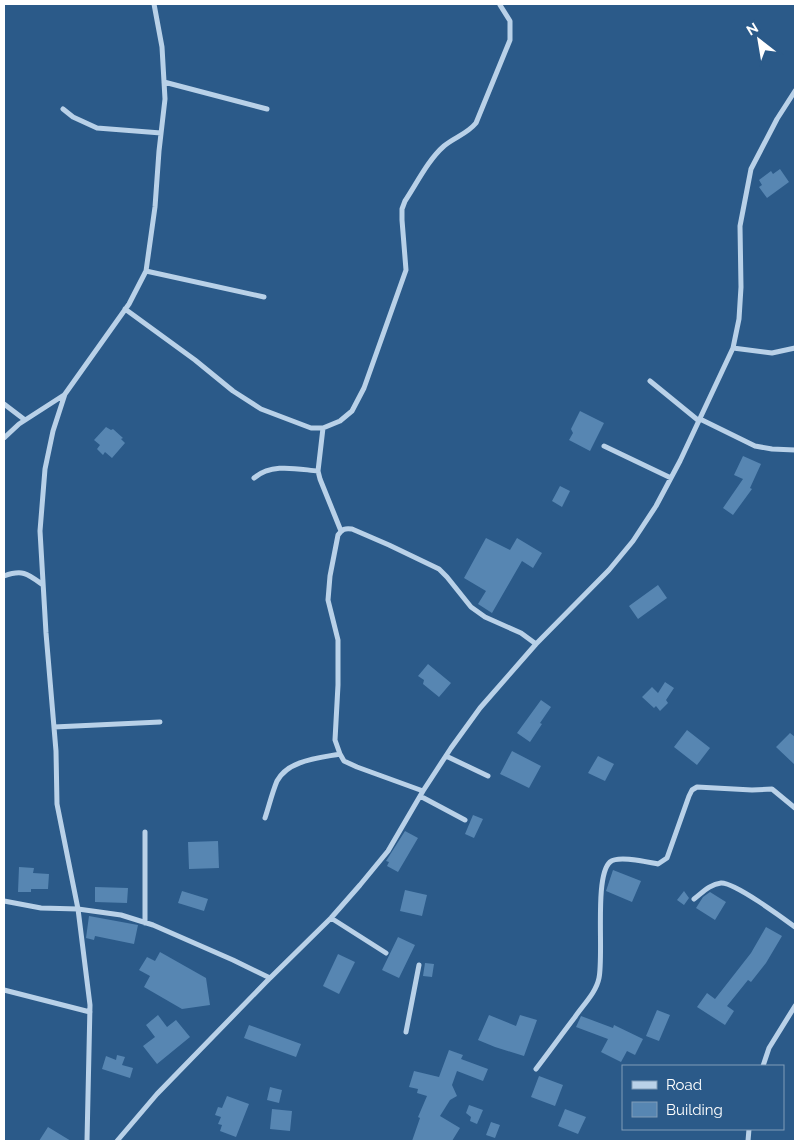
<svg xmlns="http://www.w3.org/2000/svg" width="799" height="1145" font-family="Raleway,sans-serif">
  <rect width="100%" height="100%" fill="#2b5a89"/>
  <path fill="#5786b2" d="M780 169 789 182 767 198 759 187 762 185 759 180 771 171 773 174Z
    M580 411 604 423 590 451 569 440 573 433 571 429Z
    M106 427 111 430 113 429 123 438 121 439 125 443 112 458 105 452 103 455 97 449 100 445 94 440Z
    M743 456 761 464 750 488 752 489 733 515 723 508 743 479 734 475Z
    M560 486 570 491 562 507 552 501Z
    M486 538 510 550 517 538 542 553 533 568 522 561 492 613 478 604 486 591 464 578Z
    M658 585 667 598 638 619 629 606Z
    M428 664 451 683 439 697 423 684 424 680 418 676Z
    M665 682 674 688 666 700 668 703 660 711 656 706 654 708 642 697 652 687 658 693Z
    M541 700 551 707 540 723 542 724 530 742 517 733Z
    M687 730 710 748 697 765 674 747Z
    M790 733 795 737V765L776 747Z
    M512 751 541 766 529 788 500 774Z
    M598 756 614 764 605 781 588 773Z
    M473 815 483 819 474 838 465 834Z
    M405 831 418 838 398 872 387 866 389 862 386 861Z
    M218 841 219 868 189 869 188 842Z
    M19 867 34 868 33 873 49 874 48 889H31V892H18Z
    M613 870 641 881 632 902 606 891Z
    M95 887 128 888 127 903 95 902Z
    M405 890 427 895 422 916 400 911Z
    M182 891 208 899 204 911 178 903Z
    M684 891 689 898 684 905 677 900Z
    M710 892 726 902 715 920 696 908 703 897Z
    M89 916 138 925 134 944 95 936 94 940 86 938Z
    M766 927 782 936 766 963 751 982 748 980 727 1006 734 1011 725 1025 697 1007 707 993 715 999 751 953Z
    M398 937 415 945 399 978 382 970Z
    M160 952 206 978 210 1005 182 1009 144 987 150 976 139 970 147 957 155 961Z
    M338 954 355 962 339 994 323 986Z
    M425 963 434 964 432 977 423 976Z
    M657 1010 670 1015 659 1041 646 1036Z
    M158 1015 167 1027 176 1020 190 1037 157 1064 143 1046 155 1037 146 1025Z
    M489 1015 516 1026 520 1015 537 1020 524 1056 495 1047 478 1040Z
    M581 1016 613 1028 614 1025 643 1039 635 1055 627 1051 621 1062 601 1052 608 1039 576 1027Z
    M249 1025 301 1044 296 1057 244 1038Z
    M449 1050 463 1055 461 1059 488 1069 483 1081 457 1071 452 1085 457 1096 450 1100 440 1116 460 1128 452 1141H412L420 1118 418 1117 427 1096 417 1093 418 1089 409 1087 414 1071 439 1077Z
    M117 1055 125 1057 122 1065 133 1068 130 1078 102 1069 106 1056 116 1060Z
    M539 1076 563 1085 555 1106 531 1097Z
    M270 1087 282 1090 279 1103 267 1100Z
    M227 1096 249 1104 236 1137 220 1131 222 1125 218 1124 221 1117 215 1115 218 1107 222 1108Z
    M469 1105 483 1110 477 1124 470 1121 471 1117 466 1113Z
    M272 1109 292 1111 290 1131 270 1129Z
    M565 1109 586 1117 578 1134 558 1126Z
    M491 1122 500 1125 495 1138 486 1135Z
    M48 1127 71 1141H39Z"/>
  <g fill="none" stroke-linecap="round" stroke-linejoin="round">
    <path stroke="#b9d1e8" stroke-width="5" d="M164 82 267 109
      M63 109 73 117 97 128 161 133
      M146 271 264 297
      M125 309 195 360 233 391 261 409 311 428H323L340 421 352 411 364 388 406 270 402 220V209L405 201C417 183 428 160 444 146 455 137 467 134 476 123L510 40V21L500 5
      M733 348 772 353 795 348
      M650 381 699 421
      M4 404 25 420
      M700 419 755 446 772 449 795 450
      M323 428 318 471 320 479 341 531
      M4 438 19 424 64 395
      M604 446 671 478
      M254 478C272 463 296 469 318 471
      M4 576C23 569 28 574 43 585
      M54 727 160 722
      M446 756 488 776
      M423 791 357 767 344 761 340 754 335 740 338 685V640L328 600 330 576 338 535C342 529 345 528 352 529L389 545 439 569 447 577 471 607 485 617 521 633 536 644
      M420 796 465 820
      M265 818C269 806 272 793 277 781 288 760 319 758 340 754
      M145 832V923
      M694 899C702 893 710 884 721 883 734 882 783 918 795 927
      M4 901 41 908 78 909 121 915 153 925 233 960 270 978
      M331 918 386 953
      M4 990 90 1012
      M406 1032 419 965
      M763 1066 769 1048 795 1006
      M536 1069C549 1052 562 1034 575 1017 583 1005 596 993 599 978 604 954 594 876 610 862 618 855 647 862 658 864L667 858 689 796 692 790 697 787 752 790 772 789 795 808
      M87 1141 90 1005 78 909 57 804 56 751 46 633 40 531 45 469 53 431 65 394 129 304 146 271 155 207 159 151 165 99 162 47 154 4
      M117 1141 157 1094 266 982 331 918 360 885 388 851 423 791 451 748 480 708 536 644 609 570 633 541 656 506 680 461 733 348 739 319 741 287 740 226 751 169 777 119 795 91
      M748 1141 749 1129"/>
  </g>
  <rect width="799" height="1145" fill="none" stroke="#ffffff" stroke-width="10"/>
  <rect x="622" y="1065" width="162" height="65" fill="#2b5a89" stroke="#809cb8"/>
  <rect x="632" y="1081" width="25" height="8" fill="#b9d1e8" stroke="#809cb8"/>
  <text x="666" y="1090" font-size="15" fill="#ffffff">Road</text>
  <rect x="632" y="1102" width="25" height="15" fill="#5786b2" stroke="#809cb8"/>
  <text x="666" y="1115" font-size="15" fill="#ffffff">Building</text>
  <g transform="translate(759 40) rotate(329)" stroke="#2b5a89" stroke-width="4" paint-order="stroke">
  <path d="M0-4L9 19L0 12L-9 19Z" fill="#ffffff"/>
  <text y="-8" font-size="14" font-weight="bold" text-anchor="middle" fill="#ffffff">N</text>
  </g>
</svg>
